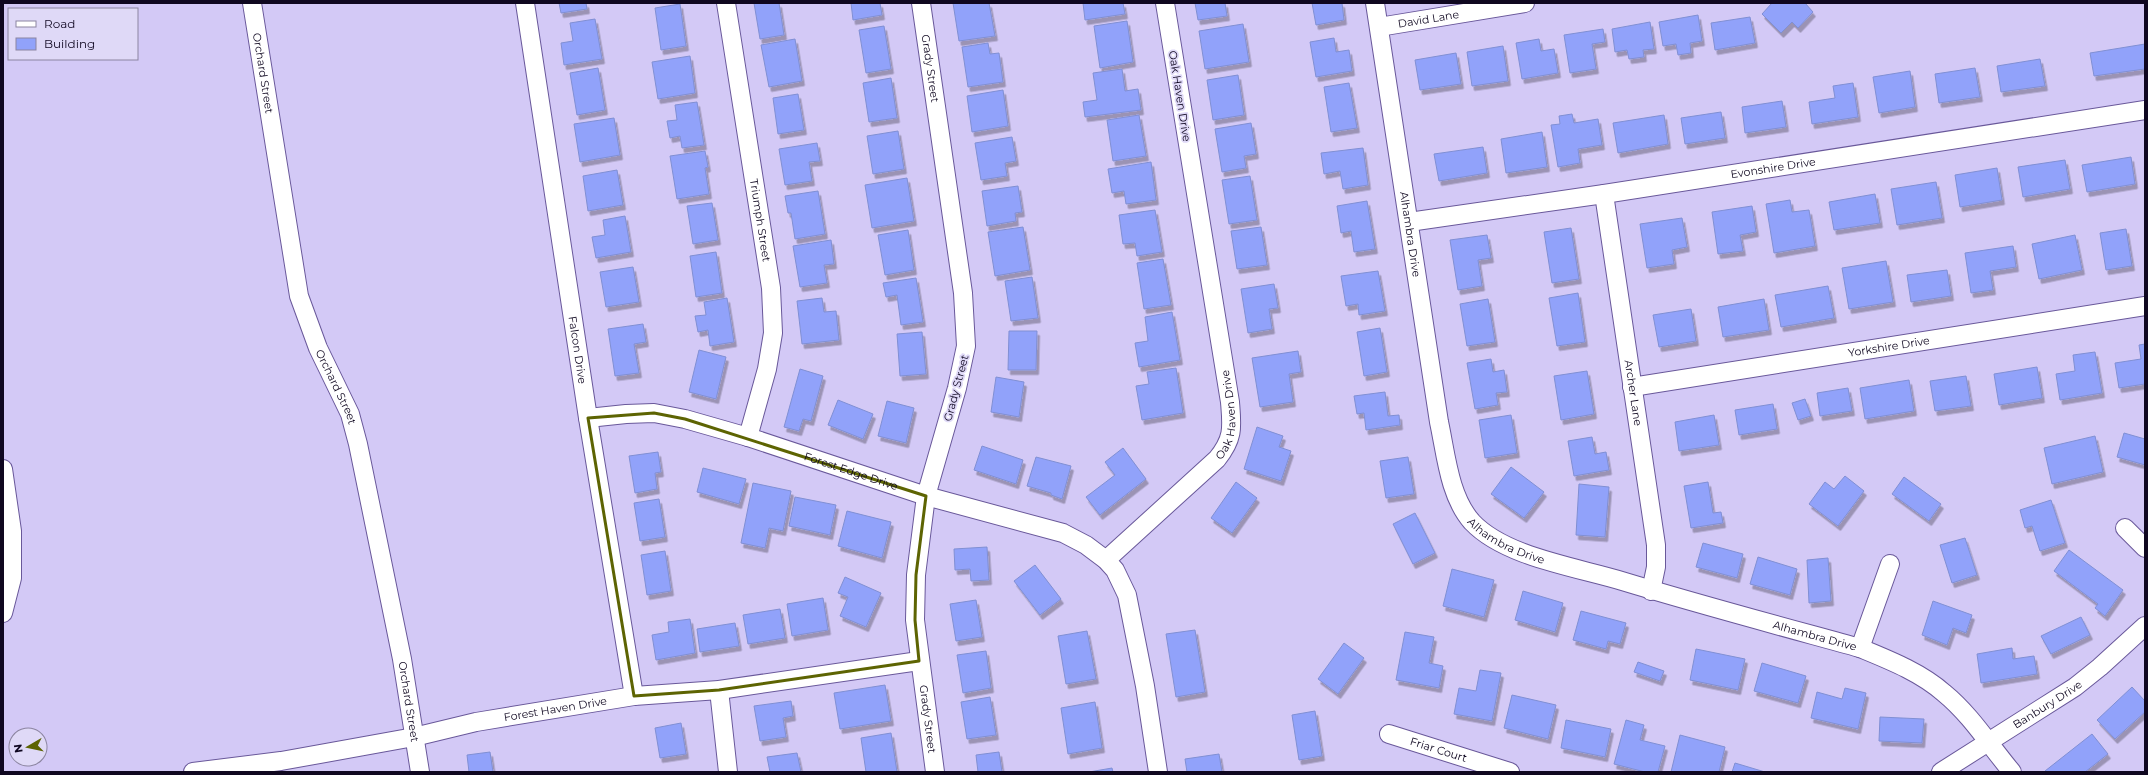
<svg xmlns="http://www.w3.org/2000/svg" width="2148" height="775" font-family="Montserrat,sans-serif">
  <defs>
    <filter id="shadow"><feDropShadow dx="2.5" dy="4.5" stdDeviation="0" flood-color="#0004"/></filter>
  </defs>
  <rect width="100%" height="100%" fill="#d3c9f6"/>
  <path fill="#91a2fa" stroke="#808fd3" filter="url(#shadow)" d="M559 3H586L587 9 561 13Z
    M754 3H779L784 35 760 39Z
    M851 3H880L882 15 853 20Z
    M953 3H989L995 36 959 41Z
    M1083 3H1123L1125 14 1085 20Z
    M1195 3H1225L1227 16 1198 20Z
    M1312 3H1342L1344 20 1316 25Z
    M1772 3H1805L1813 12 1798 28 1792 22 1781 33 1762 14Z
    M680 4 686 46 661 50 655 8Z
    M1698 15 1702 41 1690 43 1691 53 1678 55 1676 44 1663 46 1659 22Z
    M1750 17 1755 43 1715 50 1711 23Z
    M595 19 602 59 564 65 561 43 573 41 570 23Z
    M1127 21 1133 62 1100 68 1094 26Z
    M1650 22 1654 49 1643 50 1644 57 1629 59 1627 50 1615 52 1612 29Z
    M1243 24 1249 62 1205 69 1199 31Z
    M884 26 891 69 866 73 859 30Z
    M1603 29 1605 42 1592 44 1596 69 1570 73 1564 35Z
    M1334 38 1336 52 1349 50 1352 71 1316 77 1310 42Z
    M795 39 802 81 769 87 761 45Z
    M1539 39 1541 51 1554 49 1558 73 1522 79 1516 43Z
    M988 43 990 54 999 53 1003 82 968 87 962 47Z
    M2145 44V69L2094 76 2090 53Z
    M1503 46 1508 81 1472 86 1467 52Z
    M1456 53 1461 84 1420 90 1415 60Z
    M690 56 695 93 658 99 652 62Z
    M2040 59 2045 86 2001 92 1997 66Z
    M598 68 605 110 577 115 570 73Z
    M1975 68 1980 97 1939 103 1935 74Z
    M1122 69 1125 91 1138 89 1141 110 1085 117 1083 102 1097 100 1093 73Z
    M1910 71 1915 107 1879 113 1873 77Z
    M1238 75 1244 115 1213 120 1207 80Z
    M891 78 897 118 869 122 863 83Z
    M1349 83 1357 128 1331 132 1324 87Z
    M1853 83 1858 117 1812 124 1809 102 1835 98 1833 86Z
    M1003 90 1008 126 972 132 967 96Z
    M798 94 804 130 778 134 773 98Z
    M1782 101 1786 127 1745 133 1742 107Z
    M697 102 704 145 682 148 680 136 670 138 667 121 677 120 675 105Z
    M1721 112 1725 138 1685 144 1681 118Z
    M1572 114 1574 123 1598 119 1602 145 1578 149 1580 163 1558 167 1551 125 1560 124 1559 116Z
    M1139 115 1146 156 1113 161 1107 120Z
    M1664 115 1668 144 1618 153 1613 123Z
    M614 118 620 155 580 162 574 124Z
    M1251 123 1256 154 1244 156 1246 168 1222 172 1215 129Z
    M898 131 904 169 873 174 867 136Z
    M1542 132 1547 167 1506 173 1501 139Z
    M1012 137 1016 161 1005 163 1007 176 981 180 975 143Z
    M817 143 820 161 809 162 812 181 785 185 779 149Z
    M1483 147 1487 173 1439 181 1434 154Z
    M1363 148 1368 185 1343 189 1340 171 1324 174 1321 153Z
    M705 151 708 167 705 168 709 194 677 199 670 156Z
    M2131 157 2135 184 2087 192 2082 165Z
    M2065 160 2070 189 2023 197 2018 167Z
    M1151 162 1156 200 1126 204 1124 191 1112 193 1108 169Z
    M1997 168 2002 200 1960 207 1955 175Z
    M617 170 623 205 588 211 583 176Z
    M1250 176 1257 220 1229 224 1222 180Z
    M907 178 914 221 872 228 865 185Z
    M1936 182 1942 218 1897 225 1891 189Z
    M1018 186 1022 212 1015 213 1016 221 987 226 982 191Z
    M818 191 825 234 795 239 791 213H788L785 196Z
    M1875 194 1880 223 1834 230 1829 202Z
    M1790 200 1792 212 1809 210 1815 246 1774 253 1766 204Z
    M1367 201 1375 249 1354 252 1351 231 1341 233 1337 206Z
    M712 203 718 240 693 244 687 206Z
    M1752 206 1756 232 1740 235 1743 251 1718 254 1712 212Z
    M1155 210 1162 252 1137 256 1135 243 1123 244 1119 215Z
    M625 216 631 252 596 258 592 237 605 235 603 220Z
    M1682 218 1687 247 1672 250 1674 264 1647 268 1640 224Z
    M1023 227 1030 270 995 276 988 232Z
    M1261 227 1267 265 1237 269 1231 231Z
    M1571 228 1579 279 1552 283 1544 232Z
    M2126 229 2132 266 2106 270 2100 233Z
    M908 230 914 270 885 275 878 235Z
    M1487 235 1491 258 1478 260 1482 286 1458 290 1450 240Z
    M2075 235 2082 270 2039 279 2032 244Z
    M831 240 834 264 824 265 827 283 800 287 793 246Z
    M2013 246 2016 267 1990 271 1993 290 1971 293 1965 253Z
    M716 252 722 293 696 297 690 256Z
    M1163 259 1171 305 1144 309 1137 263Z
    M1886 261 1893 302 1849 309 1842 268Z
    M633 267 639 302 606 307 600 272Z
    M1947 270 1951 296 1911 302 1907 275Z
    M1378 271 1385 311 1359 315 1358 304 1346 306 1341 276Z
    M1032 277 1038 318 1011 321 1005 281Z
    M916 278 923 322 901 325 897 295 886 297 883 283Z
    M1274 284 1278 308 1269 309 1272 329 1248 333 1241 289Z
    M1828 286 1834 318 1781 327 1775 295Z
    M1578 293 1585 342 1557 346 1549 298Z
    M727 298 734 342 710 346 708 330 698 332 695 316 706 315 704 302Z
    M822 298 824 312 836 311 839 340 802 344 797 301Z
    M1488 299 1495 342 1467 346 1460 304Z
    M1764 299 1769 330 1723 337 1718 307Z
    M1691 309 1696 341 1659 347 1653 315Z
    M1172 312 1180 360 1139 367 1135 343 1148 341 1145 317Z
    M643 324 646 342 634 344 639 373 615 376 608 329Z
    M1380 328 1387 372 1364 376 1357 332Z
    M1009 331H1037L1036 370H1008Z
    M922 332 926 374 900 376 897 334Z
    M2145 344V384L2119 388 2115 363 2141 359 2139 345Z
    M699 350 726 357 716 399 689 392Z
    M1298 351 1301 372 1289 374 1293 402 1260 407 1252 358Z
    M2095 352 2102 393 2060 400 2056 374 2075 371 2073 355Z
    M1491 359 1493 372 1504 370 1507 392 1496 393 1498 405 1475 409 1467 363Z
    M2037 367 2042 398 1999 405 1994 374Z
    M1176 368 1183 413 1142 420 1136 386 1149 384 1147 372Z
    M800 369 823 376 811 421 803 419 799 431 784 427Z
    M1587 371 1594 414 1561 420 1554 376Z
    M1966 376 1971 406 1935 411 1930 381Z
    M996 377 1024 382 1019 417 991 412Z
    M1909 380 1914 411 1865 419 1860 388Z
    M1848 388 1852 411 1820 416 1817 393Z
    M1385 392 1388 416 1399 415 1400 425 1366 430 1364 413 1357 414 1354 396Z
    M1805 399 1811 416 1798 420 1792 403Z
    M838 400 873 414 863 439 828 425Z
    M887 401 914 408 906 443 878 436Z
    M1773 404 1777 429 1739 435 1735 410Z
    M1511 415 1517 453 1485 458 1479 420Z
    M1714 415 1719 445 1679 451 1675 422Z
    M1257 427 1283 436 1279 447 1291 451 1281 481 1244 469Z
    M2124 433 2145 439V465L2117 457Z
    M2095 436 2103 472 2052 484 2044 448Z
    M1592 437 1595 454 1606 452 1609 470 1574 476 1568 441Z
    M982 446 1023 460 1016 484 974 470Z
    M1123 448 1146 479 1100 515 1086 497 1115 475 1105 462Z
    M658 452 661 472 655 473 657 489 635 493 629 456Z
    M1036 457 1071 466 1062 499 1051 495V493L1027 486Z
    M1408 457 1414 494 1386 498 1380 461Z
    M1511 467 1544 492 1524 518 1491 494Z
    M703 468 746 479 739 504 697 492Z
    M1845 476 1864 491 1838 526 1809 504 1825 482 1834 489Z
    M1904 477 1941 504 1929 521 1892 494Z
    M1236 482 1257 498 1232 533 1211 518Z
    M1708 482 1713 513 1721 512 1723 523 1691 528 1684 486Z
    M753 483 791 491 783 531 769 528 765 548 741 543Z
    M1579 484 1609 487 1605 537 1576 535Z
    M795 497 836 505 830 535 789 526Z
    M659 499 665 537 640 541 634 503Z
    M2051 500 2065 543 2040 551 2032 526 2025 528 2020 510Z
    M847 511 891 522 882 558 838 546Z
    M1415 513 1435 553 1413 564 1393 524Z
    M1965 538 1977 575 1952 583 1940 545Z
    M1703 543 1743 554 1737 578 1696 567Z
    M987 547 989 580 971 581 970 569 955 570 954 549Z
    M2069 550 2123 590 2105 616 2095 608 2098 604 2054 571Z
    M665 551 671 591 647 595 641 555Z
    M1758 557 1797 569 1790 595 1750 584Z
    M1828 558 1831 601 1809 603 1807 560Z
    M1035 565 1061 599 1040 615 1014 581Z
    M1452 569 1494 580 1484 617 1443 606Z
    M845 577 881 593 866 627 840 616 848 597 838 593Z
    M1523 591 1563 603 1555 632 1515 620Z
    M823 598 828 630 792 636 787 604Z
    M976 600 982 637 956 641 950 604Z
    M1933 601 1972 615 1966 633 1953 628 1947 645 1922 635Z
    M780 609 785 638 748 644 743 615Z
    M1581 611 1626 623 1620 644 1608 641 1606 649 1573 640Z
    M2081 617 2090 635 2051 654 2041 636Z
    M690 619 695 653 656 660 652 635 669 632 668 622Z
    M735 623 739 646 700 652 697 629Z
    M1195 630 1205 692 1176 697 1166 634Z
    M1087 631 1096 679 1066 684 1058 636Z
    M1405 632 1434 637 1429 663 1443 666 1439 688 1396 680Z
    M1344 643 1364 658 1338 694 1318 679Z
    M2012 648 2013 659 2034 656 2037 674 1981 683 1977 654Z
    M1696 649 1745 659 1738 690 1690 680Z
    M986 651 991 688 963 693 957 655Z
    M1638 662 1664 671 1660 681 1634 672Z
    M1762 663 1806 676 1798 703 1754 691Z
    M1480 670 1501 673 1492 721 1454 714 1459 688 1476 691Z
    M885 685 891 721 840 729 834 693Z
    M2132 687 2145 701V712L2115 739 2097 720Z
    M1845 688 1866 693 1858 729 1811 718 1817 692 1842 699Z
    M1512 695 1556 705 1548 739 1504 728Z
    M990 697 996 735 967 739 961 702Z
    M791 701 793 716 783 718 786 737 760 741 754 706Z
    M1095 702 1102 748 1068 754 1061 708Z
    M1315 711 1322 756 1299 760 1292 715Z
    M1880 717 1924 719 1922 743 1879 741Z
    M1566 720 1611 729 1605 757 1561 748Z
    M1626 720 1644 725 1640 740 1665 746 1658 772H1645L1614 764Z
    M681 723 686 754 660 758 655 728Z
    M891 733 897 772H866L861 738Z
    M2092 734 2108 754 2085 772H2047L2045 771Z
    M1680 735 1725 747 1719 772H1671Z
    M490 752 493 772H469L467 755Z
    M999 752 1002 772H978L976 755Z
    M797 753 801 772H770L767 757Z
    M1219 754 1222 772H1187L1185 759Z
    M1735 763 1765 772H1732Z
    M1112 768 1113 772H1089Z"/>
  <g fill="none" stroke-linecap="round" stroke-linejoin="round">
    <defs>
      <g id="street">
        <path id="s1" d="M252 3 299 296 318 348 350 414 358 444 402 659 420 772"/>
        <path id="s2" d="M525 3 588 418 634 696"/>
        <path id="s3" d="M726 3 771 288 773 333 767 369 748 437"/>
        <path id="s4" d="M921 3 963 293 966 346 957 388 926 496 916 575 915 620 935 772"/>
        <path id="s5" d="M1375 3 1439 422C1446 454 1449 496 1472 522 1505 557 1576 567 1622 581 1701 605 1780 626 1860 648 1889 660 1920 672 1944 693 1971 715 1990 746 2012 772"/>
        <path id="s6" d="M1379 27 1525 3"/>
        <path id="s7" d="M1604 194 1656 545V567L1651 591"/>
        <path id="s8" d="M1409 222 1604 194 2145 110"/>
        <path id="s9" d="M1632 387 2145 306"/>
        <path id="s10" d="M588 418 626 414 654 413 685 419 748 437 926 496 1063 533 1086 545 1106 560 1115 570 1127 595 1145 686 1158 772"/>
        <path d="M3 469 12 531V578L3 613"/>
        <path d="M2125 528 2145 548"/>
        <path id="s11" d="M1106 560 1217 459C1234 438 1232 427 1230 402L1165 3"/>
        <path d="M1860 648 1890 564"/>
        <path d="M719 690 728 772"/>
        <path id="s12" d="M1389 734 1510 772"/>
        <path id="s13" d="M193 772 281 761 414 737 476 722 634 696 719 690 919 661"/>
        <path id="s14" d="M1941 772 2075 687 2100 667 2145 626"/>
      </g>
    </defs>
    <use href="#street" stroke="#69589a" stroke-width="20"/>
    <use href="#street" stroke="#fff" stroke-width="18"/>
  </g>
  <path fill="none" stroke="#5d6402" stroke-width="3" stroke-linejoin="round" d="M654 413 685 419 926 496 916 575 915 620 919 661 719 690 634 696 588 418Z"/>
  <g text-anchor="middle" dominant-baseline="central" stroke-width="3.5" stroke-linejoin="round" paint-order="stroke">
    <g font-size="11" fill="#0f0720" stroke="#dfd9f7">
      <text stroke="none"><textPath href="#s6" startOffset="50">David Lane</textPath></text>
      <text stroke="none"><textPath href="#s4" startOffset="66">Grady Street</textPath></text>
      <text stroke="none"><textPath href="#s1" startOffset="71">Orchard Street</textPath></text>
      <text transform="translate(1180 96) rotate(81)">Oak Haven Drive</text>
      <text stroke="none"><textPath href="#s8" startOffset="368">Evonshire Drive</textPath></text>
      <text stroke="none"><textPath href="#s3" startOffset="220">Triumph Street</textPath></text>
      <text stroke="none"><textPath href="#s5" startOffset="234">Alhambra Drive</textPath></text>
      <text stroke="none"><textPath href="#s9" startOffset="260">Yorkshire Drive</textPath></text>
      <text stroke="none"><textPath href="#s2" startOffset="351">Falcon Drive</textPath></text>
      <text stroke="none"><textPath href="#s1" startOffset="395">Orchard Street</textPath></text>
      <text transform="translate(956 388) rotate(-75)">Grady Street</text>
      <text stroke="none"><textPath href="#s7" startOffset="201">Archer Lane</textPath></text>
      <text stroke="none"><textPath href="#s11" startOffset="197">Oak Haven Drive</textPath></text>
      <text stroke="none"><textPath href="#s10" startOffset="272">Forest Edge Drive</textPath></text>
      <text stroke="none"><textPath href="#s5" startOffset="570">Alhambra Drive</textPath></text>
      <text stroke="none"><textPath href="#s5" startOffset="894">Alhambra Drive</textPath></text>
      <text stroke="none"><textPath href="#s1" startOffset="719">Orchard Street</textPath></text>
      <text stroke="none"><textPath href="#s14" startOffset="126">Banbury Drive</textPath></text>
      <text stroke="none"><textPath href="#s13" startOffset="368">Forest Haven Drive</textPath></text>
      <text stroke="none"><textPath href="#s4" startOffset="726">Grady Street</textPath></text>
      <text stroke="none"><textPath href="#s12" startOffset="52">Friar Court</textPath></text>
    </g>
  </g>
  <rect width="2148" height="775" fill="none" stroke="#0f0720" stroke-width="8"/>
  <rect x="8" y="8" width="130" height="52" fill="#dfd9f7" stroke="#8c85a1"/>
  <rect x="16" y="21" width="20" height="6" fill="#ffffff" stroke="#8c85a1"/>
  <text x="44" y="28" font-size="12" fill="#0f0720">Road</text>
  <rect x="16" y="38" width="20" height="12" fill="#91a2fa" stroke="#8c85a1"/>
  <text x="44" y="48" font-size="12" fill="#0f0720">Building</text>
  <g transform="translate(28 747) rotate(261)"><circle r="19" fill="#dfd9f7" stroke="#8c85a1"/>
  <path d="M0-3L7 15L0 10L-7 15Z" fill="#5d6402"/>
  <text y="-6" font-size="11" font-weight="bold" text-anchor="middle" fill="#0f0720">N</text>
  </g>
</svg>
